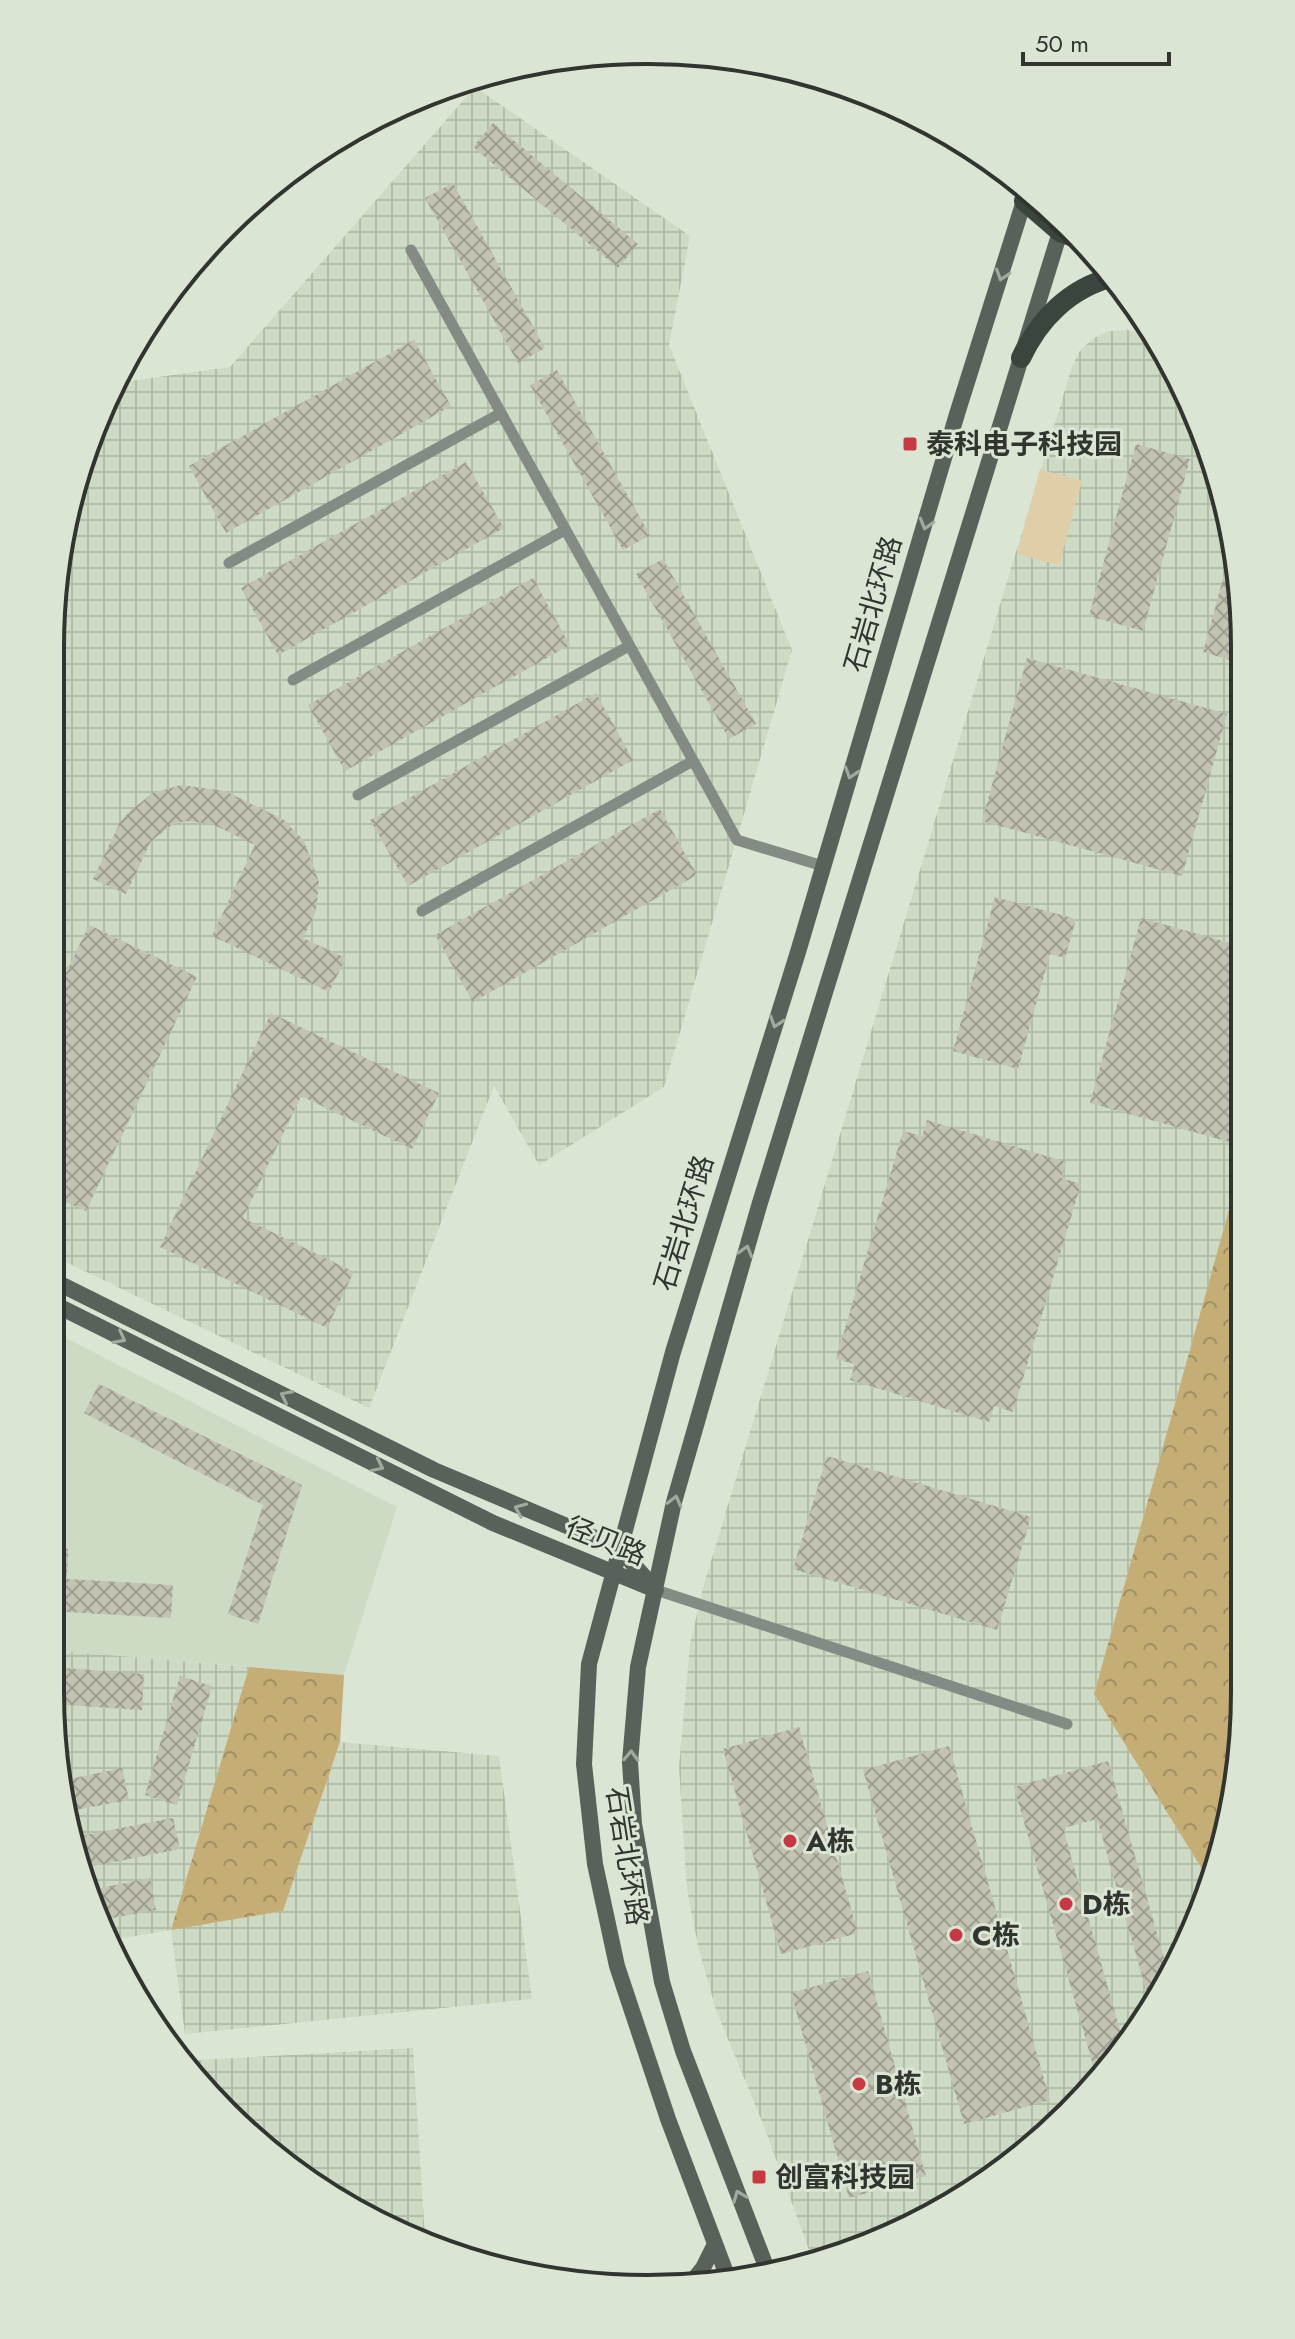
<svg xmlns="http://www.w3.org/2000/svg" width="1295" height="2339" font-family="Jost,'Noto Sans SC',sans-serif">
  <defs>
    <pattern id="industrial-grid" width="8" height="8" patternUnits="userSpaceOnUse" patternTransform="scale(2)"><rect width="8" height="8" fill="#cedbc4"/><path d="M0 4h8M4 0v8" fill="none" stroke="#b1bda9"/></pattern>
    <pattern id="forest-crowns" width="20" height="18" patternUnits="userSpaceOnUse" patternTransform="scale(2)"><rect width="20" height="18" fill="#c5ad76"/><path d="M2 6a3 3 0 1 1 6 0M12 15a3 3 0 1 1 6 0" fill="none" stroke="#a18e61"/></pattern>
    <pattern id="building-cross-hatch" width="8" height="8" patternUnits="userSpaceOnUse" patternTransform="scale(2)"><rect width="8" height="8" fill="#c2c3b2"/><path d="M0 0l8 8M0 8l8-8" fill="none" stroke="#9e9f91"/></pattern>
  </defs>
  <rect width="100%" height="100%" fill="#dbe5d4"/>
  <path fill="#cedbc4" d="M50 1330 397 1507 344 1675 50 1650Z"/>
  <path fill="url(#industrial-grid)" d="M475 87 690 236 669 345 792 650 664 1087 539 1165 494 1086 369 1408 51 1255V609L70 492 116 383 230 367Z
    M1128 330 1155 337 1213 455 1240 570 1242 1163 1094 1694 1210 1882 1165 1990 1042 2140 877 2243 812 2258 763 2124 716 2010 699 1950 687 1890 679 1767 690 1644 704 1584 1071 370 1079 352 1092 339 1109 331Z
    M50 1650 249 1667 171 1929 283 1911 340 1742 499 1756 532 1999 185 2034 171 1930 112 1940 82 1884 50 1692Z
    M413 2048 425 2238 316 2189 184 2065 183 2061Z"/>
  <path fill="url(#forest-crowns)" d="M1242 1163 1244 1730 1225 1847 1210 1882 1094 1694Z
    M249 1667 344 1675 340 1742 283 1911 171 1930Z"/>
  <path fill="#dfcea8" d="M1040 469 1082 481 1059 565 1017 554Z"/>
  <path fill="url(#building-cross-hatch)" d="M493 123 638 244 618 268 473 147Z
    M453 183 545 348 518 363 425 198Z
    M414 340 451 406 226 533 189 466Z
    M557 370 650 535 623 550 530 385Z
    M1136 444 1190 459 1143 631 1089 616Z
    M466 462 504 528 278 655 241 588Z
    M1233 542 1240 570V663L1203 652Z
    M663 559 756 724 729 739 636 574Z
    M533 578 570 645 345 771 308 705Z
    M1027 658 1227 714 1182 876 982 821Z
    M596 693 633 760 408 886 370 820Z
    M181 785 225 791 284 820 304 841 319 882 316 911 303 938 346 958 329 992 212 936 255 845 212 824 185 821 172 825 151 841 126 894 93 879 120 822 130 811 153 793Z
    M660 809 697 875 473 1002 435 935Z
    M995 897 1076 919 1065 958 1050 954 1018 1069 953 1051Z
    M1141 918 1241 946 1240 1145 1090 1103Z
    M89 925 197 977 86 1211 51 1195V1004Z
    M271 1013 439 1093 412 1149 301 1096 243 1218 354 1272 327 1328 160 1247Z
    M927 1120 1066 1162 1061 1178 1081 1184 1013 1412 994 1406 989 1422 850 1380 855 1364 836 1359 903 1131 922 1136Z
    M99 1384 302 1485 258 1624 228 1614 263 1505 84 1413Z
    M50 1430 65 1431 58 1548 68 1549 67 1579 173 1585 171 1618 50 1611Z
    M827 1456 1031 1517 997 1630 793 1569Z
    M50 1667 144 1674 142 1710 52 1704Z
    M180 1676 212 1686 177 1805 145 1795Z
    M799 1727 858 1933 781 1954 723 1749Z
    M949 1746 1050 2100 964 2124 863 1770Z
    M1108 1761 1170 1979 1151 2007 1097 1819 1063 1828 1123 2041 1107 2061 1093 2065 1014 1787Z
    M122 1768 129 1800 70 1811 65 1780Z
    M173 1818 180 1849 79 1869 74 1837Z
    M150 1878 156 1910 101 1920 86 1891Z
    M868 1971 926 2176 849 2198 791 1993Z"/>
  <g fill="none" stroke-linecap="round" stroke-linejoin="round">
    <path stroke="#848b85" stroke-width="11" d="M411 250 737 840 823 866
      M229 563 501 413
      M293 680 565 530
      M358 795 629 646
      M422 911 693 761
      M656 1590 1067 1724"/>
    <path stroke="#58625a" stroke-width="16" d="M50 1279 434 1470 619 1548 656 1590
      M50 1302 493 1523 651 1588
      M767 2269 683 2051 662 1982 634 1824 630 1762 638 1667 674 1502 759 1206 1060 232
      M728 2278 668 2119 617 1966 595 1864 584 1764 589 1664 673 1352 798 952 957 414 1024 201
      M687 2288 703 2268 715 2244"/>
    <path stroke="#3a453d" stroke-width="20" d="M1024 201 1060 232 1082 240
      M1021 358C1039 319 1070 288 1113 277"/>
  </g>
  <defs><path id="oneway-chevron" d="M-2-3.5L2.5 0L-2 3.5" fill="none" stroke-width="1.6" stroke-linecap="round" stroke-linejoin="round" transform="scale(2)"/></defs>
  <g stroke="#a0aa9d">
    <use href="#oneway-chevron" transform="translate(1002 275) rotate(108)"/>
    <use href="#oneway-chevron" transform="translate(926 524) rotate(106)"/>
    <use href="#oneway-chevron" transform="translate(851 773) rotate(108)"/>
    <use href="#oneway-chevron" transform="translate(776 1022) rotate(108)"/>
    <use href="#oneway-chevron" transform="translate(746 1251) rotate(-74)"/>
    <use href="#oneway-chevron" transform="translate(120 1338) rotate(28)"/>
    <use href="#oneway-chevron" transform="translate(286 1396) rotate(-153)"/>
    <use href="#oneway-chevron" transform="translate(378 1466) rotate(26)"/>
    <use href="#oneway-chevron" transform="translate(675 1501) rotate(-76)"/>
    <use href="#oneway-chevron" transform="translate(520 1509) rotate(-157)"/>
    <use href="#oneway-chevron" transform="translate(631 1756) rotate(-88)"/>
    <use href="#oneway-chevron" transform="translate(739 2196) rotate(-111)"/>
  </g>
  <g fill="#c83842" stroke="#dbe5d4" stroke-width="3">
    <rect x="902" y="436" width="16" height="16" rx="4"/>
    <circle cx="790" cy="1841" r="8"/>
    <circle cx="1066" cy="1904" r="8"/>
    <circle cx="956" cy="1935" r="8"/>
    <circle cx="859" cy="2084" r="8"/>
    <rect x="751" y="2169" width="16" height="16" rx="4"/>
  </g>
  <g text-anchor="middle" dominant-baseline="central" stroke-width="6" stroke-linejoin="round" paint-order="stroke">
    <g font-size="28" font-weight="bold" fill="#32352f" stroke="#dbe5d4" text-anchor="start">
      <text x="926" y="444">泰科电子科技园</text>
      <text x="806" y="1841">A栋</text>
      <text x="1082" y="1904">D栋</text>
      <text x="972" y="1935">C栋</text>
      <text x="875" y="2084">B栋</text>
      <text x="775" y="2177">创富科技园</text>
    </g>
    <g font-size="28" fill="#32352f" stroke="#dbe5d4">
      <text transform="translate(873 604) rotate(-74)">石岩北环路</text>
      <text transform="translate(684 1223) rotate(-73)">石岩北环路</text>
      <text transform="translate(606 1541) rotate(22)">径贝路</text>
      <text transform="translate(627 1856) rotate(81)">石岩北环路</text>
    </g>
  </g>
  <path d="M0 0H1295V2339H0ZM647 64H648A583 583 0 0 1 1231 647V1692A583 583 0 0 1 648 2275H647A583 583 0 0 1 64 1692V647A583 583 0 0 1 647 64Z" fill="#dbe5d4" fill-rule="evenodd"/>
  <path fill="none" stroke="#32352f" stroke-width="4" d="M647 64H648A583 583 0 0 1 1231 647V1692A583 583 0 0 1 648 2275H647A583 583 0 0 1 64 1692V647A583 583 0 0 1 647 64Z"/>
  <path d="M1023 52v12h146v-12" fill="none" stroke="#32352f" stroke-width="4"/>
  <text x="1035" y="52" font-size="24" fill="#32352f" stroke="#dbe5d4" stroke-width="6" paint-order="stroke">50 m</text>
</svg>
